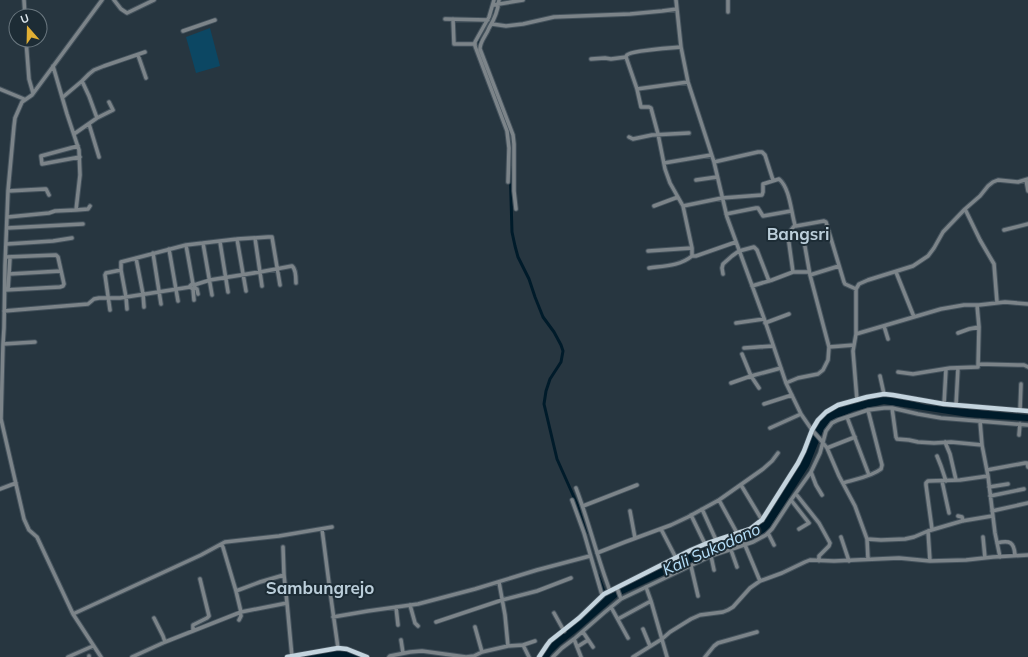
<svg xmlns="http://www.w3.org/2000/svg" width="1028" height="657" font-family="Mulish,sans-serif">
  <rect width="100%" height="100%" fill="#273640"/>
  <path fill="#0c4763" d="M210 28 220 66 196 73 186 37Z"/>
  <path fill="#001b2a" d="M894 397 926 405 1028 415V421L968 417 884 404 854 411 833 420 823 431 809 466 768 530 752 540 718 550 618 596 579 630 560 645 552 653 549 657H541L550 643 604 596C610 593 617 593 621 588L701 547 727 539 763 521 802 460 811 434 820 419 836 408 867 398Z
    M335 650 348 651 362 657H296Z"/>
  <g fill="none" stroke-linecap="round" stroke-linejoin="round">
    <path stroke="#001b2a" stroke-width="3" d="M486 26 492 16 494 4
      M479 52 477 46 480 34
      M482 59 490 80
      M492 85 504 115
      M507 124 512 148 510 165 512 232 515 246 518 257 529 279 535 297 543 317 554 332 561 345 563 351 561 362 550 379 546 391 544 404 557 459 577 504 586 533
      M598 575 605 594"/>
    <path stroke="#001b2a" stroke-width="5.5" d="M877 399 891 397 896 398"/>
    <defs>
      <path id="minor" d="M24 0 25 16
        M114 0 121 9 127 13 154 0
        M494 0 489 17 475 42V46L507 131 509 148 508 182
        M499 0C498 10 494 20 489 28 486 36 480 41 480 49L513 135 514 144V191L516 209
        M676 0 681 47 688 82 714 162 727 217 765 321 786 383 801 414 812 430 820 439 827 448 839 476 855 506 867 539 868 559
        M493 5 523 0
        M728 12V0
        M445 19 488 20
        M453 19 454 44H475
        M492 24 506 26 523 24 554 17 630 14 662 11 677 9
        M183 31 215 20
        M26 40 29 79 33 93
        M138 55 146 78
        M626 57 637 89 641 107H649L651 108 658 134 665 169 670 183 683 206 692 248V256H696L736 242
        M591 59 605 58 611 59 626 57C626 56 627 55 627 55 632 50 672 48 681 47
        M82 81 89 96 97 118
        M0 89 24 99
        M637 89 688 82
        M63 97 82 81 89 74 94 70 104 66 145 52
        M89 124 99 157
        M74 134 97 118 113 110 109 102
        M629 137 633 139 652 135 689 133
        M78 146 41 156 42 164 80 157
        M714 162 758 152H762L765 155 773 180
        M664 163 711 155
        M696 180 717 177
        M1026 180 1028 191
        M8 191 45 189H46L49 195
        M654 206 678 197
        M683 206 722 198 762 195 763 192V184L779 179C790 188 791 212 795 225L796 226 824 221 826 222 844 282 845 284 856 289
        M965 209 980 240 994 264 997 302
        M76 210 88 209 90 206
        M726 214 756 208H758L763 216 791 211
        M8 217 49 213 55 211 76 210 80 175 79 150 67 114 53 66
        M7 228 83 224
        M1004 230 1028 224
        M255 238 262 286
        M237 239 246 291
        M220 242 228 292
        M203 243 212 295
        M7 244 53 241 72 238
        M186 245 193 284
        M169 249 178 301
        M648 251 692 248
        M153 253 161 304
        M136 258 143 294 144 307
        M649 268C664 266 680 266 692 256
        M793 272 788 236V234L795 225
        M896 272 914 317
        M9 274 61 271
        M723 274 722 268 723 264 732 256 739 251 754 247 757 250 769 281
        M810 275 839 266
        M194 285 210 280 260 272 292 266C296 269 296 277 296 283
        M752 286 772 280 793 272H809
        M195 288 197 289 198 294
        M193 289 190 287V286L192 284H194L195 286 193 289 194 300
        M5 290 60 287 63 286 64 284 58 257 56 255 6 257
        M8 290 10 258
        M127 309 126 297 121 270V262L186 245 237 239 268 237H272L280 285
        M110 310 105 275 106 273 121 270
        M4 311 88 304 94 299 99 298H120L190 287
        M736 323 764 319
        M765 323 789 314
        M884 326 888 339
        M958 333 969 329 979 327
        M856 334 941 309 964 305H979L1005 302 1028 304
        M3 344 35 342
        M829 347 854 345
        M744 348 773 346
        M742 354 751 376 759 388
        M978 364 1019 365H1024L1028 367
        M898 372 913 374 950 368 978 367 979 327 977 305
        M880 376 884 394
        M731 383 751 376 781 368
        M786 383 798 378 818 374 823 370 828 360 829 347 810 275 804 241
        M857 400 853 351 856 334V289L859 284 868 280 913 266 928 256 934 248 943 232 965 209 980 196 988 186 993 182 998 180 1018 182 1028 179
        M764 404 792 395
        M944 404 946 369
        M956 405 958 368
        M892 408 896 437 897 439 909 440 918 442 934 443 951 442 982 445
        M1020 410 1021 384
        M847 417 869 475
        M980 421 982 445 988 476 995 533 1000 557
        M770 428 801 414
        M1019 435 1020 424
        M945 442 950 454 956 480
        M827 448 855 437
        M937 456 941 466 946 481
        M987 470 1025 463H1027L1028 467
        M811 472 816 485 822 495
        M942 481 949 513
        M843 483C855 479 871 477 881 469L882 465 868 410
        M741 485 762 520
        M989 487 1008 484
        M576 488C589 522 597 557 610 591
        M0 489 16 483
        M796 494 819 523 830 543 829 546 819 556V561
        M990 496 1024 489
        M572 500 584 533 602 595
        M719 500 737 533
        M791 500 809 523 799 529
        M583 506 637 485
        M702 509 716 540
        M630 511 635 538
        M992 511 1028 503
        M691 515 705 544
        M958 516 962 517 963 521
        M322 529 330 591 338 648
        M661 529 676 558
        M932 529 926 485V483L928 481 960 480 988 476
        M928 531 930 561
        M741 532 745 545 760 581
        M768 533 774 545
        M841 537 849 561
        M983 537 985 558
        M867 539 881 540 905 539 914 537 928 531 962 521 992 516
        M997 543C1010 540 1014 542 1015 555
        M222 544 236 591 241 612
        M283 547 284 575 287 603
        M731 550 737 567
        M597 553 625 542 671 525 688 517 719 500 763 469 772 461 778 453
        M711 556 714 570
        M691 566 698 596
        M499 582 505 615 508 646
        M646 587 651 601 667 657
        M617 588 621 599
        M236 591 260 582 284 575
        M410 605 415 623 418 626
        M396 607 398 625
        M611 607 628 638
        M554 613 564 631
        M73 614 201 555 225 542 279 536 332 527
        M333 617 368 611 418 604 475 589 537 570 590 556
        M154 618 163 636 165 642
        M618 619 651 601
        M239 620 241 616 240 612
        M436 622 502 600 537 591 571 578
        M475 627 482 652
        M643 629 650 646
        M193 631V625L207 618 209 616 200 579
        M583 632 593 647
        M574 639 581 657
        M401 640 403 653
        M523 645 529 657
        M577 647 588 640
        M89 656V657
        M68 657 93 646
        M101 657 73 614 37 537 29 530 24 519 1 419 3 344 4 328 5 266 8 191 14 126 15 118 22 102 32 95 102 0
        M132 657 165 642 241 612 287 603 292 657
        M389 657 390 656 410 652 422 651 466 657 474 656 482 652 508 646 523 645 535 641
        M553 657 562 648 574 639 605 612 621 599 711 556 753 542 766 535 772 529 791 500 811 472 820 453 826 431 832 423 838 420 868 410 884 408H892L918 414 941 418 1028 425
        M633 657 662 639 670 632 691 619 700 615 723 612 728 610 733 607 750 588 760 581 782 573 805 562 810 560 834 561 899 558 930 561 966 560 993 557 1028 555
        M705 657 714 646 718 643 757 632"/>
      <path id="major" d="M287 657 338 648 347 649 367 657
        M539 657 547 645 550 641 579 618 604 594 691 550 705 544 750 529 759 522 762 520 798 463 804 451 812 430 818 420 826 412 838 405 867 397 884 394 893 395 944 404 1028 411"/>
    </defs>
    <use href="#minor" stroke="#44525c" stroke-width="5.5"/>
    <use href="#major" stroke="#44525c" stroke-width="6"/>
    <use href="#minor" stroke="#7c8489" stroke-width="3.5"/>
    <use href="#major" stroke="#c4d4de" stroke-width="4.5"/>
  </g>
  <g text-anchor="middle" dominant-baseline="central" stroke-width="4" stroke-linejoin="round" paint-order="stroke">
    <g font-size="16" font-style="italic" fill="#b7e1fb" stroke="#1d2c35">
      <text transform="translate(711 549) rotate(-24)">Kali Sukodono</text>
    </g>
    <g font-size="17" font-weight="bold" fill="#bbceda" stroke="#1d2c35">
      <text x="798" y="233">Bangsri</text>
      <text x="320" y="587">Sambungrejo</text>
    </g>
  </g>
  <g transform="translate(28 28) rotate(340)"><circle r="19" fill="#1d2c35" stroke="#6a777f"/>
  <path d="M0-3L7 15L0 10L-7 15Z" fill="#e1af34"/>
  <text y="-6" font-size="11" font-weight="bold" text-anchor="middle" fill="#dde7ed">U</text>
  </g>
</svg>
